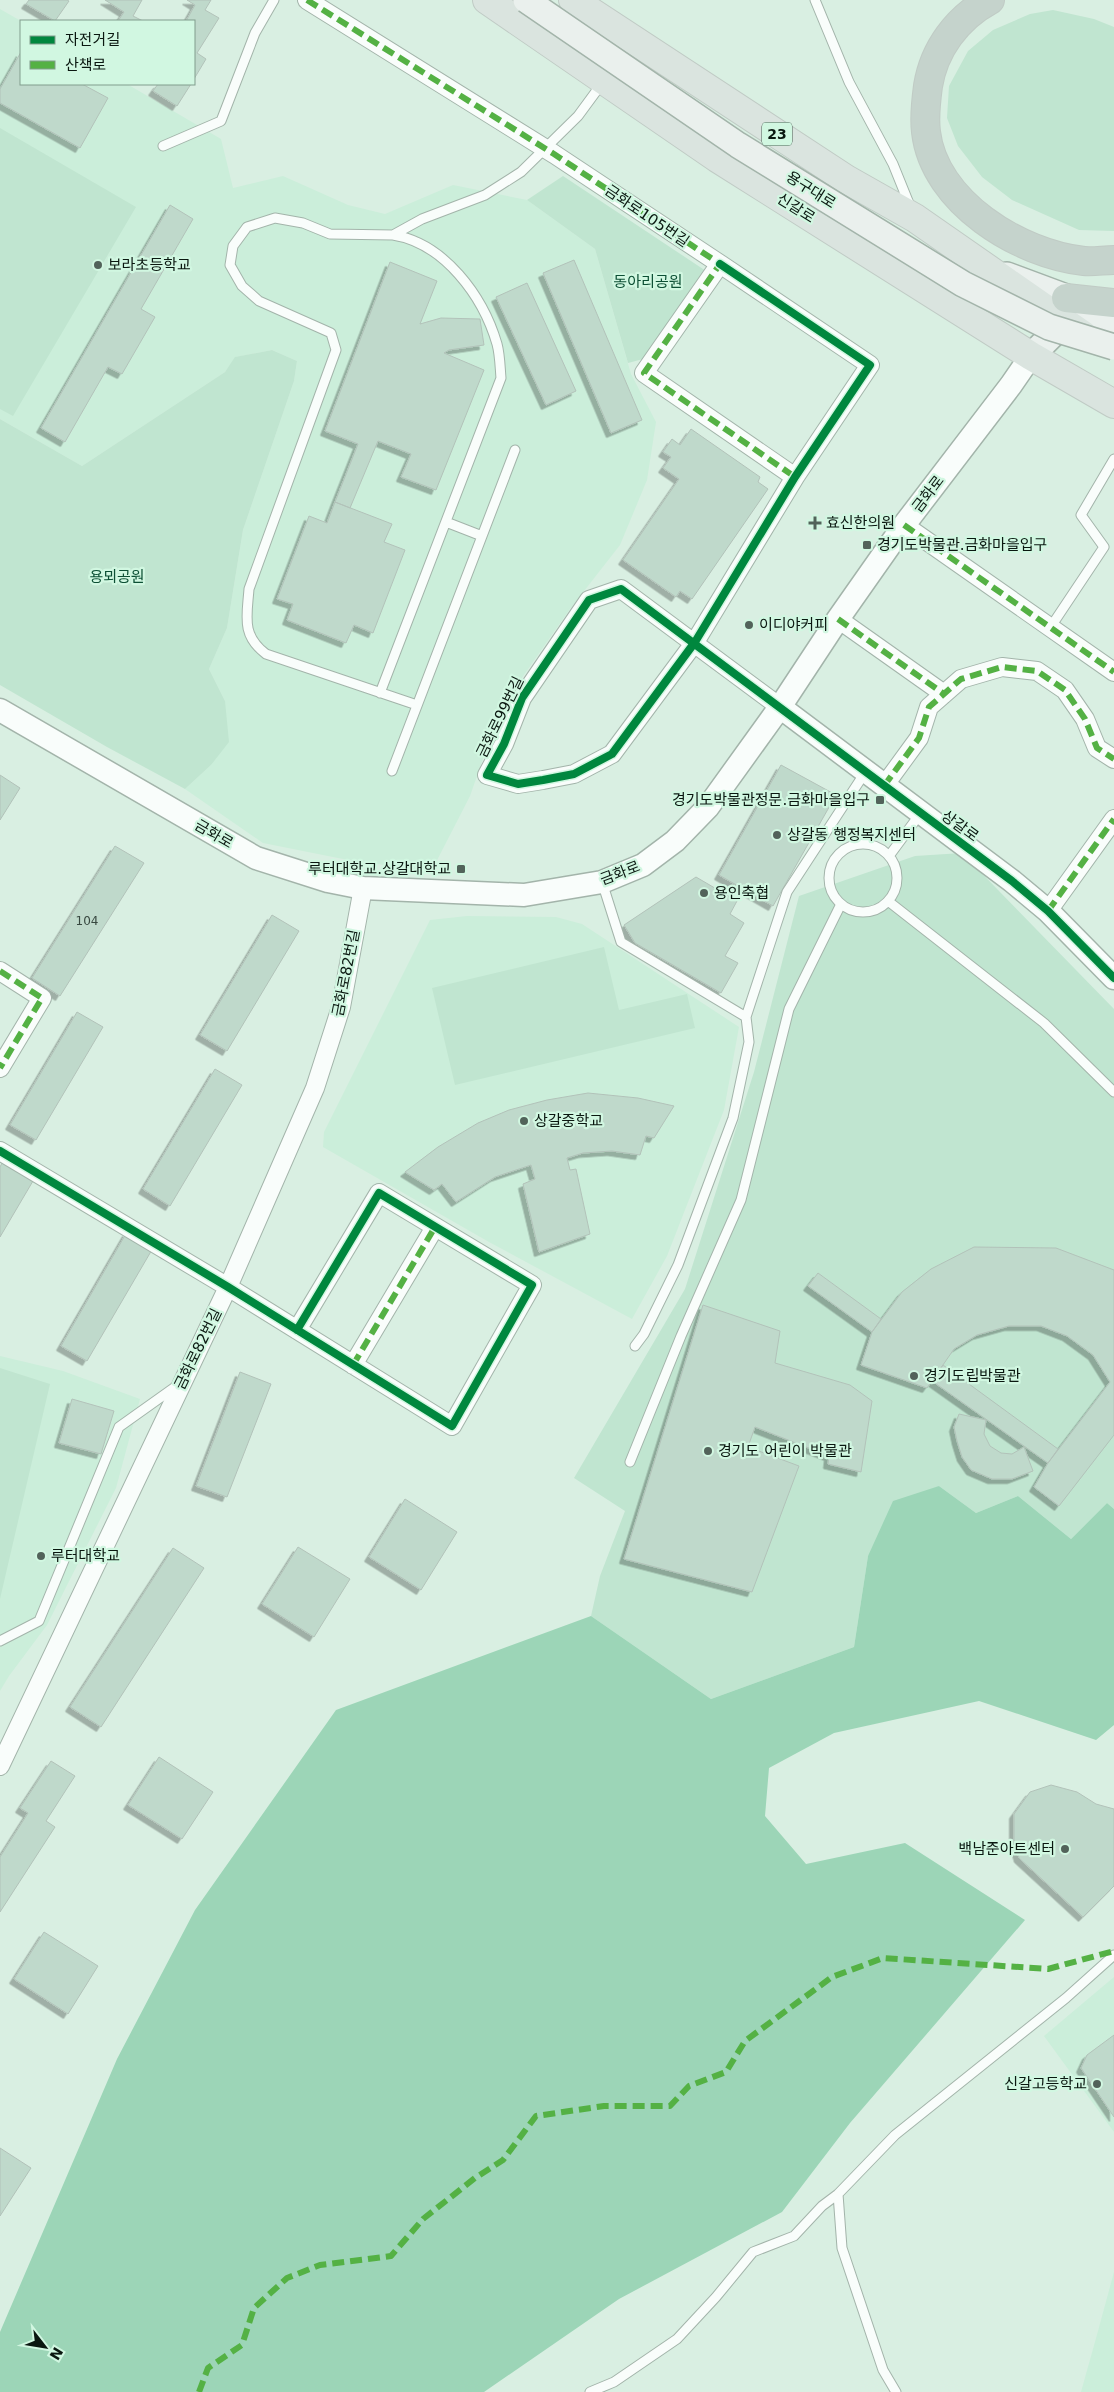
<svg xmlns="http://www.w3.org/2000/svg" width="1114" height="2392" font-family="'DejaVu Sans','Noto Sans KR',sans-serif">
  <defs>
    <filter id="shadow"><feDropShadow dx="-4.5" dy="4.5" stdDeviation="0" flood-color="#0004"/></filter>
  </defs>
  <rect width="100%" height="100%" fill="#d9efe2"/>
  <path fill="#cbeeda" d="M0 9 21 21V84H127L221 139 233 188 283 176 348 205 385 214 453 185 527 200 595 249 631 374 656 422 647 480 620 545 570 609 512 692 485 753 470 796 431 872 343 859 263 843 185 789 211 765 225 701 209 669 227 628 243 530 294 381 297 361 272 350 236 357 225 372 82 466 0 419Z
    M467 916 556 917 582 924 739 1027 724 1110 667 1256 632 1319 489 1242 323 1147 324 1132 430 920Z
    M0 1356 63 1371 140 1399 116 1488 47 1625 9 1676 0 1691Z
    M1114 1977V2132L1044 2036Z
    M1114 2272V2392H1081L1098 2331Z"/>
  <path fill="#c0e5d0" d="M1053 10 1094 19 1114 27V231L1079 230 1012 200 982 177 958 146 947 118 949 86 968 51 993 30 1030 14Z
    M0 128 136 207 13 416 0 409Z
    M563 176 706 271 643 359 628 363 595 249 527 200Z
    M272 350 297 361 294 381 243 530 227 628 209 669 225 701 229 742 211 765 185 789 107 747 0 685V419L82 466 225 372 235 357Z
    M962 853 1114 1009V1509L1107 1503 1071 1539 1018 1496 976 1513 939 1486 868 1556 854 1647 711 1699 591 1616 600 1576 625 1511 574 1478 685 1289 754 1072 799 896 915 856Z
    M604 947 619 1010 687 994 695 1028 455 1085 432 988Z
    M0 1368 50 1384 0 1599Z"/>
  <path fill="#9cd5b7" d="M939 1486 976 1513 1018 1496 1071 1539 1107 1503 1114 1509V1725L1096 1740 979 1701 834 1733 769 1768 765 1816 806 1864 905 1843 1025 1920 850 2123 782 2212 619 2299 484 2392H0V2332L117 2059 195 1910 336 1710 591 1616 711 1699 854 1647 868 1556 893 1501Z"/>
  <path fill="#bfd9cb" stroke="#b2c2b9" filter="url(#shadow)" d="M29 0H67L69 1 55 21 26 4Z
    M105 0H142L133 16 143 21H118L124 12Z
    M187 0H211L205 10 219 18 197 53 206 59 194 79V21H186L195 5Z
    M21 52V84H82L108 98 80 148 0 103V89Z
    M158 84H191L177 106 153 91Z
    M170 205 193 219 141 309 155 317 122 374 108 367 65 442 41 428Z
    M574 260 642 420 611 433 543 273Z
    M390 262 437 281 420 324 441 318 480 319 484 345 449 350 444 353 484 370 436 490 401 477 411 454 378 441 350 508 335 502 358 444 325 431Z
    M527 283 576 391 546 405 496 297Z
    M691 429 760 477 758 482 768 489 692 599 680 591 676 597 623 560 679 479 663 468 671 457 663 452 672 439 680 445Z
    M335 502 392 524 384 542 405 550 373 633 354 625 346 643 287 620 293 604 277 599 309 516 327 523Z
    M781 765 836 795 773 906 719 875Z
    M0 775 20 788 0 820Z
    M115 846 144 863 60 996 32 978Z
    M696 877 737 901 730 914 744 923 725 956 738 963 721 993 635 943 624 925Z
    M272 915 299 931 227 1051 200 1035Z
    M77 1012 103 1027 36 1140 10 1125Z
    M215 1069 242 1085 170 1206 143 1189Z
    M588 1093 638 1098 674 1106 654 1138 646 1136 640 1155 612 1151 583 1153 567 1158 570 1170 576 1169 590 1234 539 1252 523 1184 535 1179 531 1165 495 1177 456 1202 442 1184 434 1190 405 1172 438 1147 478 1123 509 1110 547 1100Z
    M2 1163 33 1181 0 1237V1167Z
    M127 1232 153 1248 87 1361 61 1346Z
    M974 1247 1056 1248 1114 1270V1435L1059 1506 1034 1487 1048 1463 1110 1382 1093 1355 1067 1336 1041 1326H1009L977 1335 954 1349 927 1388 861 1365 872 1332 902 1292 931 1269Z
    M818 1273 881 1319 872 1332 808 1286Z
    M703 1305 780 1331 775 1363 850 1385 872 1401 861 1472 828 1464 829 1456 755 1427 748 1447 799 1466 752 1592 624 1559Z
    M943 1365 1058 1449 1048 1463 932 1381Z
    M240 1372 271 1384 227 1497 196 1486Z
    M72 1399 114 1411 101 1454 59 1443Z
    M959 1414 986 1420 984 1434 990 1446 1001 1453 1012 1454 1024 1447 1033 1471 1012 1479H992L971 1470 962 1457 957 1441 954 1427Z
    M405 1499 457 1532 421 1590 369 1557Z
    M298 1547 350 1579 314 1637 262 1604Z
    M173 1548 204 1568 101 1727 70 1707Z
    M159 1757 213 1792 182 1839 128 1805Z
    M51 1761 75 1776 46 1821 55 1827 0 1912V1857L28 1813 20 1808Z
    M1051 1785 1077 1792 1096 1804 1114 1809V1886L1083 1917 1019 1858 1014 1840V1814L1030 1792Z
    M44 1932 98 1966 68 2014 14 1979Z
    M1114 2035V2117L1081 2068 1087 2055Z
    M0 2148 31 2168 0 2216Z"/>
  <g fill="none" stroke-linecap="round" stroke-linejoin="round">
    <defs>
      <path id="service" d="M815 0 849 82 893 164 910 206
        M163 146 221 121 255 33 274 0
        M446 522 482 536
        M1050 628 1104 547 1081 515 1114 459
        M380 693 501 378C500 367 500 355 497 344 483 296 444 243 393 235
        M417 705 266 654C241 635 247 616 249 589L336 350 331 333 259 301 242 286 230 265 233 246 247 227 275 218 303 223 330 234 393 235 422 219 485 195 521 172 578 116 603 82
        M392 771 515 450
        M829 878a34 34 0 1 1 68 0a34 34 0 1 1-68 0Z
        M889 856 920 814
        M602 882 621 942 746 1017
        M888 901 1044 1023 1114 1092
        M635 1346 644 1334 678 1265 733 1118 749 1042 746 1017 787 892 866 771
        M630 1462 681 1336 741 1200 789 1009 841 904
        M0 1641 39 1621 119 1427 178 1385
        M590 2392 614 2382 677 2339 716 2297 753 2252 794 2236 822 2206 838 2194
        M896 2392 883 2370 842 2248 838 2194 895 2135 1066 1998 1114 1955"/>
      <path id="minor" d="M307 0 554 154 720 264 644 373 795 477
        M720 264 870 365 795 477 695 642 612 754 574 774 543 780 518 784 487 775 504 744 522 698 589 600 621 589 780 707
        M904 525 1114 672
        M838 619 944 694
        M884 786 919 738 929 707 961 679 1002 667 1037 671 1065 690 1085 719 1097 748 1114 759
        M1048 911 1114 819
        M0 971 42 998 0 1068
        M0 1151 228 1287 452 1426 532 1285 379 1193 297 1330
        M353 1365 435 1227
        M0 1766 228 1287 315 1088 341 1007 363 888"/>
      <path id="tertiary" d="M780 707 1012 881 1048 911 1114 978
        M0 710 256 858 328 881 363 888 524 895 602 882 643 865 675 841 708 807 780 707 838 619 904 525 1011 385 1031 356"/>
      <path id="secondary" d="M1007 275 1085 304
        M1031 356 1064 323 1114 321"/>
      <path id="primary" d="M487 0 717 158 1031 356 1114 404
        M573 0 846 179 915 218 1083 335"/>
      <path id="motorway" d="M990 0C957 18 934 49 928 86 926 101 924 117 926 132 934 202 1019 254 1084 261 1093 262 1104 260 1114 260
        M1066 298 1114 303"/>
    </defs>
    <use href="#service" stroke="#a3b4aa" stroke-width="11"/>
    <use href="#minor" stroke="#a3b4aa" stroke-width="20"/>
    <use href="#tertiary" stroke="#a3b4aa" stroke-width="25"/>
    <use href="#secondary" stroke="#a3b4aa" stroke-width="28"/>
    <use href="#primary" stroke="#c0cbc5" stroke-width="30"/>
    <use href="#motorway" stroke="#c0cbc5" stroke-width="30"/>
    <use href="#service" stroke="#f9fdfb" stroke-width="9"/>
    <use href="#minor" stroke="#f9fdfb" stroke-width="18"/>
    <use href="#tertiary" stroke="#f9fdfb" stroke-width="22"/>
    <use href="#secondary" stroke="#eaf0ed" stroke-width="25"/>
    <use href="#primary" stroke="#dae4df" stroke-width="28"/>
    <use href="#motorway" stroke="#c5d3cc" stroke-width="28"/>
    <defs>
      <path id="secondary-bridge" d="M526 0 738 145 963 284 1049 327 1114 347"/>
    </defs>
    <use href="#secondary-bridge" stroke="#a3b4aa" stroke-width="28" stroke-linecap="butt"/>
    <use href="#secondary-bridge" stroke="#eaf0ed" stroke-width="25"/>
    <path stroke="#54b144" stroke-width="6" stroke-dasharray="12 6" stroke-linecap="butt" d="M307 0 554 154 720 264 644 373 795 477
      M904 525 1114 672
      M838 619 944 694
      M884 786 919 738 929 707 961 679 1002 667 1037 671 1065 690 1085 719 1097 748 1114 759
      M1048 911 1114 819
      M0 971 42 998 0 1068
      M353 1365 435 1227
      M199 2392 208 2368 242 2345 254 2308 287 2278 320 2265 391 2256 423 2219 475 2178 503 2160 536 2116 604 2106H670L689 2086 726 2072 745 2041 832 1977 883 1958 1048 1969 1114 1951"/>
    <defs>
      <path id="cycleway" d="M720 264 870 365 795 477 695 642 612 754 574 774 543 780 518 784 487 775 504 744 522 698 589 600 621 589 1012 881 1048 911 1114 978
        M0 1151 228 1287 452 1426 532 1285 379 1193 297 1330"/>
    </defs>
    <use href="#cycleway" stroke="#d1f7e1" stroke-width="11"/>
    <use href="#cycleway" stroke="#00873e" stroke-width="8"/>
  </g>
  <g fill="#52635a" stroke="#d1f7e1" stroke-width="2">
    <circle cx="98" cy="265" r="5"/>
    <path d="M812.5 515.5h5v5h5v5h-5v5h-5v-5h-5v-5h5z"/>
    <rect x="862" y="540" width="10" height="10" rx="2.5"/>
    <circle cx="749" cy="625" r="5"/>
    <rect x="875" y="795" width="10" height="10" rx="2.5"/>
    <circle cx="777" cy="835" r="5"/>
    <rect x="456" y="864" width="10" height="10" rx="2.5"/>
    <circle cx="704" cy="893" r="5"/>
    <circle cx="524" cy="1121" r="5"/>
    <circle cx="914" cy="1376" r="5"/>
    <circle cx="708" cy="1451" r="5"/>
    <circle cx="41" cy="1556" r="5"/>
    <circle cx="1065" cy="1849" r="5"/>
    <circle cx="1097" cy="2084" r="5"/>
  </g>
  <g text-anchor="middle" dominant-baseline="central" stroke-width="4.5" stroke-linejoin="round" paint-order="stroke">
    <g font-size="12" fill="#384840">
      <text x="87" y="921">104</text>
    </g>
    <rect fill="#d1f7e1" stroke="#465a4f" stroke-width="1" x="762" y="122.5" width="30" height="23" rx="4"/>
    <g font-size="14" font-weight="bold" fill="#0a1710">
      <text x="777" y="134">23</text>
    </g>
    <g font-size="15" fill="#0a1710" stroke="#d1f7e1">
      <text transform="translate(811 190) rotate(32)">용구대로</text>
      <text transform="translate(796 208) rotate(32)">신갈로</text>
      <text transform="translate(647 216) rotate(34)">금화로105번길</text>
      <text transform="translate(928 494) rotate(-53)">금화로</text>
      <text transform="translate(500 717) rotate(-64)">금화로99번길</text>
      <text transform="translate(960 826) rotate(36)">상갈로</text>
      <text transform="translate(214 834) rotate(30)">금화로</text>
      <text transform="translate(620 873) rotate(-21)">금화로</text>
      <text transform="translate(346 973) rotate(-79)">금화로82번길</text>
      <text transform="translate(198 1349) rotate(-64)">금화로82번길</text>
    </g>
    <g font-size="15" fill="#0a1710" stroke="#d1f7e1" text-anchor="start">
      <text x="108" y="265">보라초등학교</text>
      <text x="826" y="523">효신한의원</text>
      <text x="877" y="545">경기도박물관.금화마을입구</text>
      <text x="759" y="625">이디야커피</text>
      <text x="870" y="800" text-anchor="end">경기도박물관정문.금화마을입구</text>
      <text x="787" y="835">상갈동 행정복지센터</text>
      <text x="451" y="869" text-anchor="end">루터대학교.상갈대학교</text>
      <text x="714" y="893">용인축협</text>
      <text x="534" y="1121">상갈중학교</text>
      <text x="924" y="1376">경기도립박물관</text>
      <text x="718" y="1451">경기도 어린이 박물관</text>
      <text x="51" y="1556">루터대학교</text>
      <text x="1055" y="1849" text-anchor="end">백남준아트센터</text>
      <text x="1087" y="2084" text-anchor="end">신갈고등학교</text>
    </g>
    <g font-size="15" fill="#0c4f34" stroke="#d1f7e1">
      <text x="648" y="282">동아리공원</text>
      <text x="117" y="577">용뫼공원</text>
    </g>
  </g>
  <rect x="20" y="20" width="175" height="65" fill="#d1f7e1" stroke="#819d8d"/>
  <rect x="30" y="36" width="25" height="8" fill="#00873e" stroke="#819d8d"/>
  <text x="65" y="45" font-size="15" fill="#0a1710">자전거길</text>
  <rect x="30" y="61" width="25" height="8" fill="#54b144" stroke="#819d8d"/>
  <text x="65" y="70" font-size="15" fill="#0a1710">산책로</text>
  <g transform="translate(45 2347) rotate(121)" stroke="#d1f7e1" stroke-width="4" paint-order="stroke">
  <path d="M0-4L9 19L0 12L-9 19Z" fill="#0a1710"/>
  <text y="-8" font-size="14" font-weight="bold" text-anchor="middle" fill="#0a1710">N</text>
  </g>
</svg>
